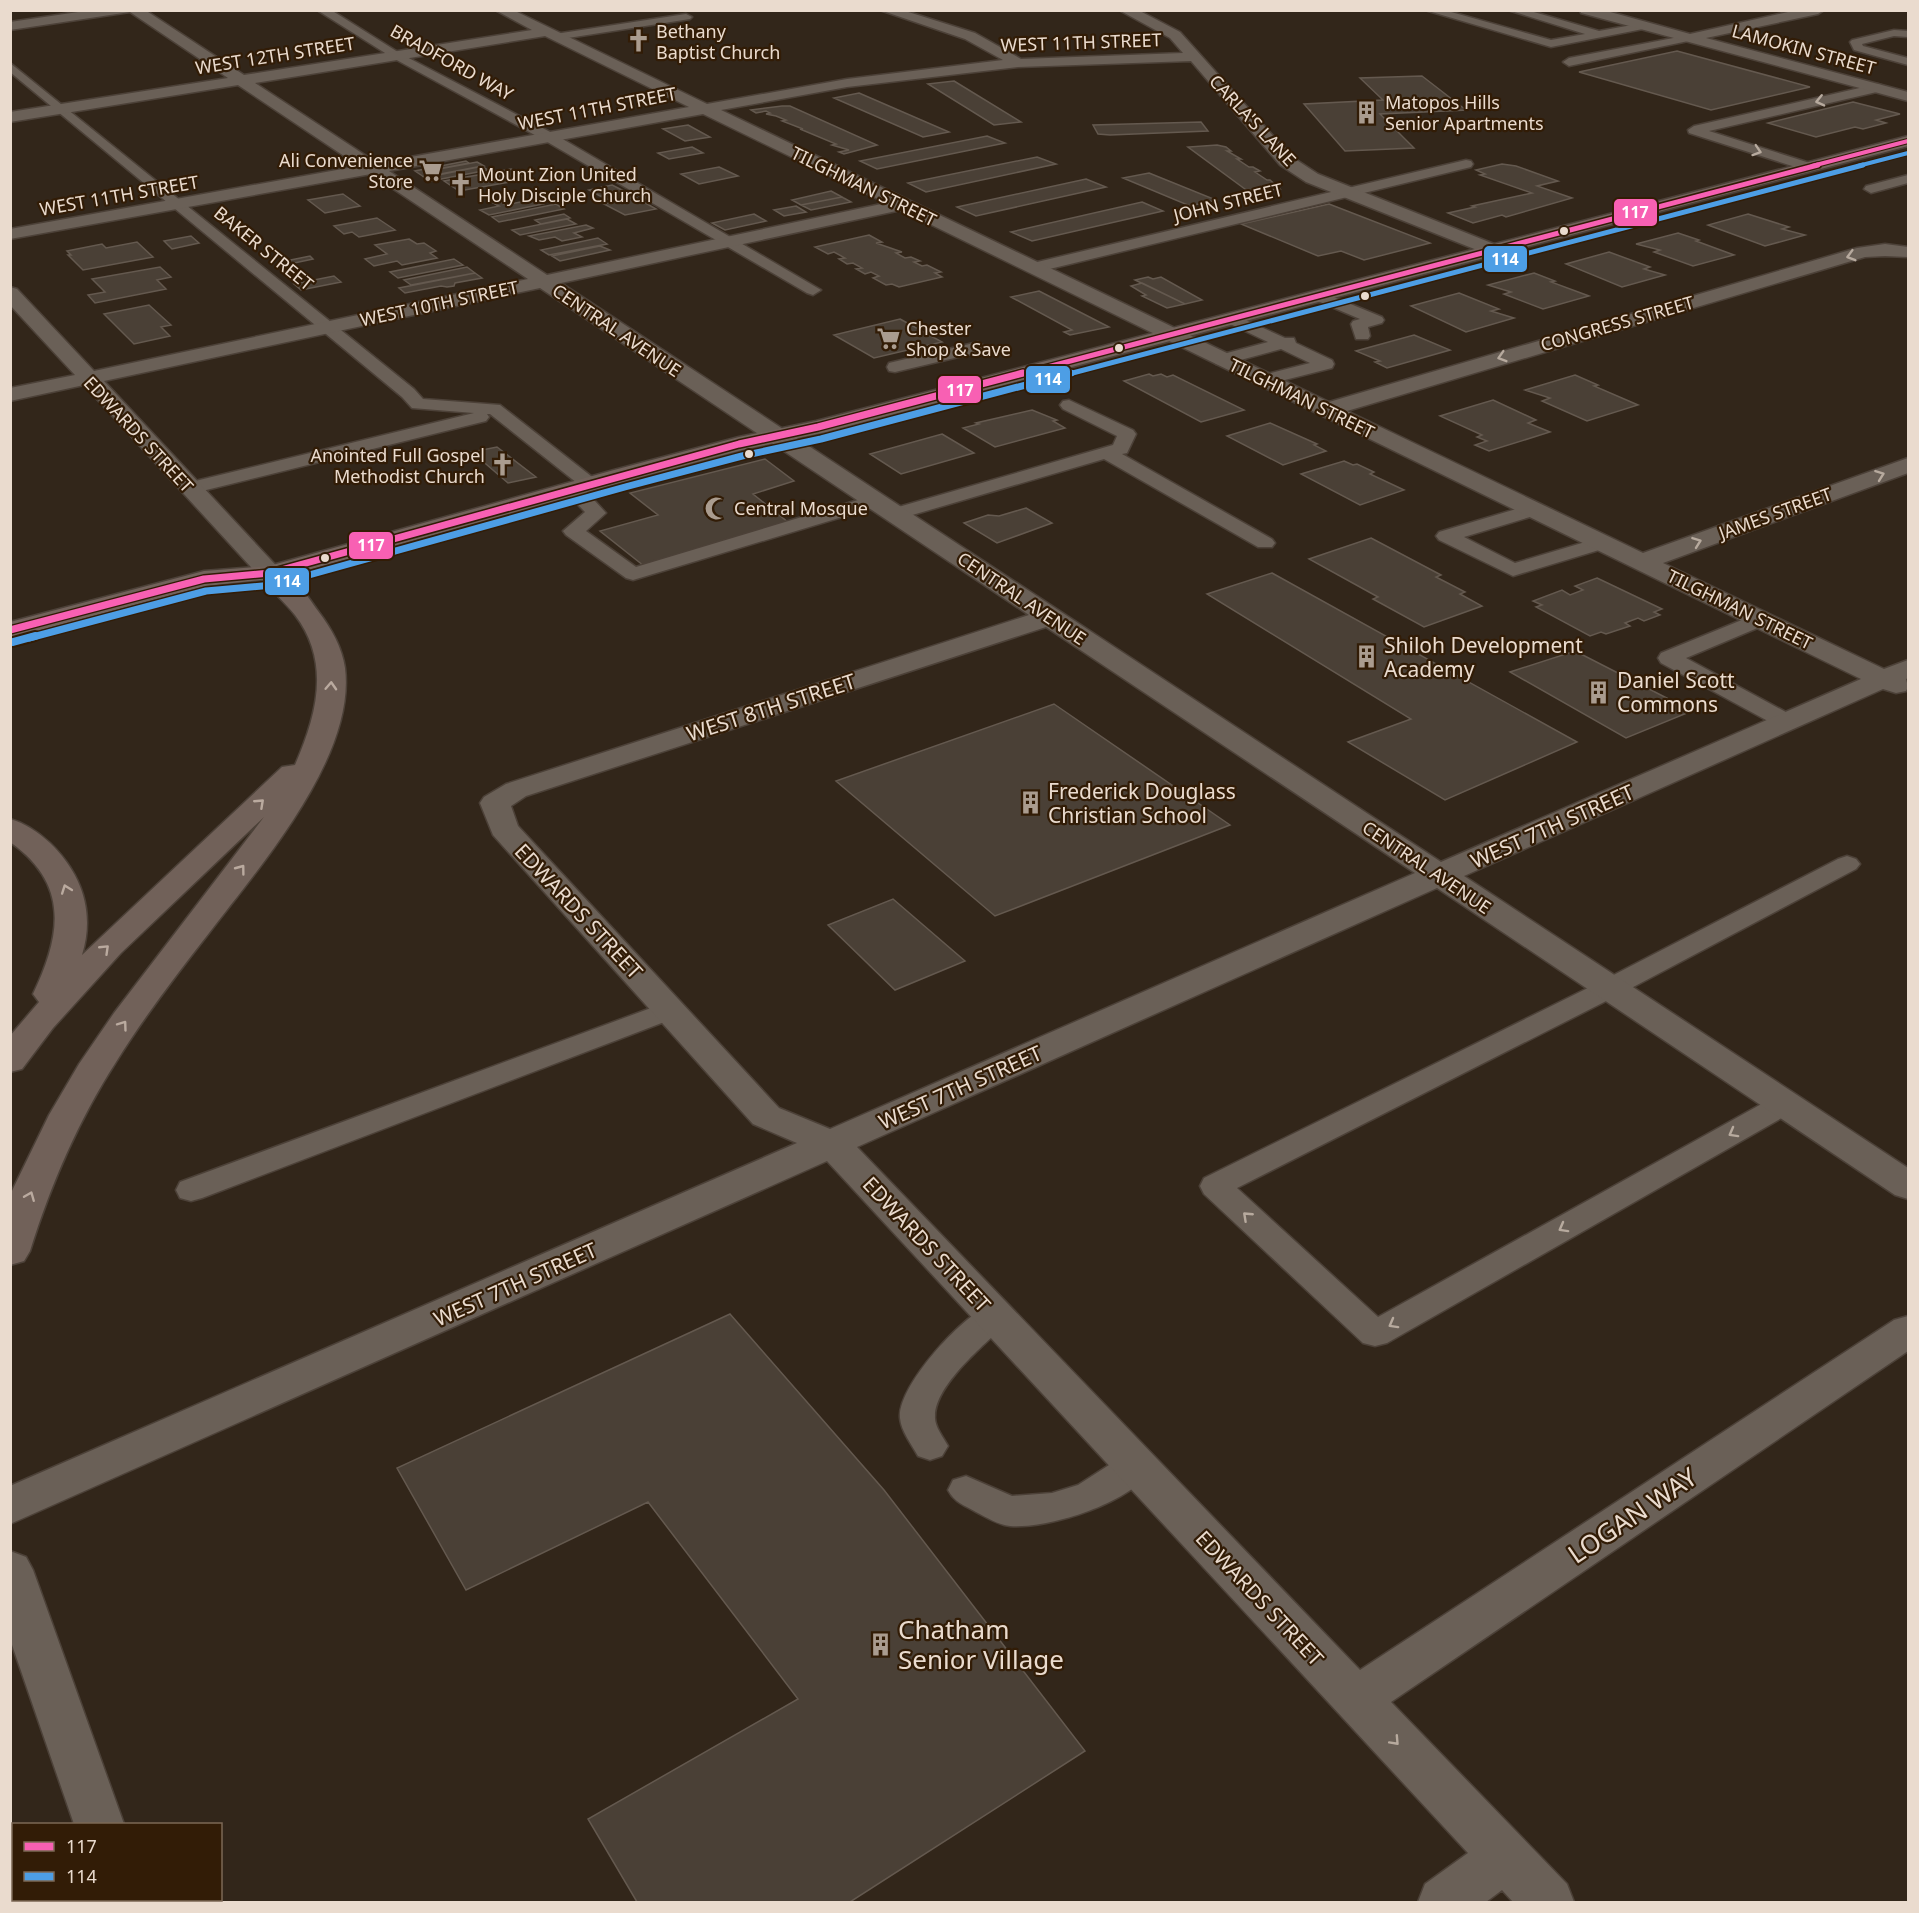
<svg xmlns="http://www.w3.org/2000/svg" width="1919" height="1913" font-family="'Noto Sans',sans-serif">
  <rect width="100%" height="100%" fill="#32261a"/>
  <path fill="#4a4036" stroke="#64594f" stroke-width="1.5" d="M1677 51 1810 87 1711 110 1579 72Z
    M1422 76 1466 110 1380 114 1414 148 1345 151 1304 104 1383 100 1360 78Z
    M954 81 1021 122 994 125 928 84Z
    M859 93 949 132 923 137 834 98Z
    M1853 102 1900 114 1876 120 1886 123 1863 129 1855 127 1816 137 1768 123Z
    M782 106H790L877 145 844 154 839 152 849 150 832 145 836 144 800 129H803L782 121 786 120 776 116 766 114 770 113 766 111 756 113 751 110Z
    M1201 122 1208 131 1110 135 1098 134 1093 125Z
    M688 125 710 137 685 141 663 129Z
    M987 136 1005 143 877 169 860 161Z
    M1217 145 1226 147 1231 151H1227L1241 159H1237L1249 167H1253L1260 171 1255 172 1267 180H1270L1280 189 1249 192 1188 147Z
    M692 147 703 153 669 159 658 153Z
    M1037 157 1056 164 926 192 908 183Z
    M466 161 469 163 428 171 434 175 424 177 415 171Z
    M477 162 484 166 438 175H434L428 171Z
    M1502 164 1516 166 1558 181 1537 186 1572 198 1506 217 1502 215 1473 223 1448 213 1475 207 1472 206 1532 193 1480 175 1485 174 1476 170Z
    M482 166 488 170 431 181 424 177Z
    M719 167 738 176 699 184 681 174Z
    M511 169 527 179 459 191 444 181Z
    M1149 173 1216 200 1190 206 1123 178Z
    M1086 179 1106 187 976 216 957 207Z
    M612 185 624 191 600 196 589 190Z
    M624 191 634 197 612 201 600 196Z
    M831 191 842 197 801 205 792 200Z
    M343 194 360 206 325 213 308 200Z
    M635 197 656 209 625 215 604 204Z
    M842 197 851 202 811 210 801 205Z
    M535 199 543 204 489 215 480 210 499 206 493 203 500 201 505 205Z
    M1142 202 1163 211 1032 241 1011 232Z
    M556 204 564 209 499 222 492 217Z
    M1329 204 1430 243 1364 260 1341 251 1318 256 1241 224Z
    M796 206 806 212 784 216 774 210Z
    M564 214 570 218 541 224 535 220Z
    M754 214 766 221 725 230 712 223Z
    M1748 214 1789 227 1782 229 1805 235 1765 246 1708 225Z
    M377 218 395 230 359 237 352 232 344 234 334 226Z
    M567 219 576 224 520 235 512 230Z
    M586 225 593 228 574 233 582 237 562 241 555 237 539 240 529 236Z
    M1678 233 1699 240 1696 241 1734 255 1693 266 1654 252 1660 250 1636 244Z
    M869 235 882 242 876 243 902 252 896 253 905 258 911 257 920 261 914 262 922 266 927 265 941 272 935 273 942 277 899 287 892 284 886 285 873 278 879 276 871 272 865 274 856 269 862 268 853 263 847 264 839 259 845 258 834 252 828 254 815 247Z
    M191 236 199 243 172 249 164 241Z
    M598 238 607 244 549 255 541 250Z
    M409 239 417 244 424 243 436 251 430 253 437 258 402 265 397 261 374 266 365 259 387 254 375 245Z
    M137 242 153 257 83 270 68 255H71L67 251 102 244 106 248Z
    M600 246 610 250 560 261 552 256Z
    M1609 252 1650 267 1644 269 1665 275 1622 287 1566 264Z
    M310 256 313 259 285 265 281 262Z
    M454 259 463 265 398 278 390 272Z
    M160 267 171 277 157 280 166 289 95 303 88 295 105 292 92 279Z
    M467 267 475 273 411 285 404 280Z
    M475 273 482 278 455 283 454 286 447 287 441 286 405 293 399 288Z
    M1534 273 1555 281 1551 282 1589 296 1543 309 1504 294 1511 292 1488 285Z
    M334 276 341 282 301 290 294 284Z
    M1148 277 1153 279 1161 277 1202 300 1185 304 1135 280Z
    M1142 283 1185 304 1167 308 1142 296 1146 295 1131 286Z
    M1039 291 1109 327 1070 335 1064 332 1072 330 1011 297Z
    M1459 293 1499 309 1491 311 1514 318 1466 332 1411 306Z
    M149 305 171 325 161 327 170 336 134 344 104 314Z
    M900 319 942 342 874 358 834 335Z
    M1414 335 1450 350 1387 368 1375 362 1380 361 1356 351Z
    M1149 374 1153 376 1161 374 1167 377 1173 375 1244 410 1201 422 1124 381Z
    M1575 375 1598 385 1594 386 1638 405 1587 421 1542 401 1550 398 1525 390Z
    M1493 400 1536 420 1528 423 1550 432 1489 451 1475 445 1487 441 1477 437 1482 435 1440 416Z
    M1032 410 1057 420 1053 421 1065 428 995 447 963 428 979 424 976 423Z
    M1270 423 1317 444 1314 445 1326 451 1283 465 1227 436Z
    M942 434 974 453 901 474 870 454Z
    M497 447 536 477 508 483 472 452Z
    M765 459 794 481 753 494 789 523 644 566 600 531 658 515 630 493Z
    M1344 461 1353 465 1357 464 1374 472 1370 474 1404 490 1360 505 1301 474Z
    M1026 508 1052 523 997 543 964 523 988 515 999 516Z
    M1371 538 1441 575 1436 577 1465 592 1460 594 1482 606 1424 627 1373 599 1378 597 1309 559Z
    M1272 573 1577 742 1445 800 1348 742 1411 719 1207 594Z
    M1597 578 1662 609 1654 612 1660 615 1644 621 1638 618 1625 623 1630 626 1606 634 1601 632 1590 636 1536 607 1542 605 1533 601 1562 590 1570 595 1583 590 1575 586Z
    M1575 651 1692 711 1626 738 1510 672Z
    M1054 704 1230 825 995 916 836 781Z
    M893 899 965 961 895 990 828 925Z
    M730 1314 884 1490 1085 1751 850 1902H637L588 1819 798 1699 648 1502 466 1590 397 1468Z"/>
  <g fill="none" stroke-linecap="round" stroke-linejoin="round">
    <defs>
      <path id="service" d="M317 10H331L401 54 554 134 821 290 813 295 807 293 544 140 393 58Z
        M1425 10H1444L1551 40 1585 34 1508 10H1527L1599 31 1643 23 1649 26 1643 29 1551 47Z
        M686 14 692 17 690 19 555 40 549 37 555 34Z
        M1894 30 1908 31V37L1894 36 1862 44 1863 46 1908 58V65L1854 50 1850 42 1852 40Z
        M1689 35 1693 36V40L1569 66 1563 62 1569 58Z
        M10 63 414 389 423 399 500 405 596 480 598 484 596 488H583L606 513 586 531 636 567 868 497H882L885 501 882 505 633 580 626 578 566 535 563 531 585 512 562 488 565 484 577 483 490 414H487L489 417 486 421 190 494 183 492 180 488 183 484 474 413 412 408 402 397 10 72Z
        M1877 84 1881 85V91L1709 131 1813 164 1815 167 1808 171 1689 133 1688 130 1694 126Z
        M1466 160 1471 161 1473 164 1471 167 1033 273 1025 268 1033 263Z
        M1908 175V183L1871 193 1864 189 1866 186Z
        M1319 291 1382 317 1384 320 1382 323 1368 327 1370 336 1368 339H1356L1351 324 1353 321 1360 319 1313 299 1311 296 1313 293Z
        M1232 314 1285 338H1294L1296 343 1332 360 1334 364 1332 368 1265 385 1259 384 1256 380 1259 376 1310 363 1281 349 1222 365 1216 364 1214 360 1216 356 1268 342 1226 322 1224 319Z
        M978 342 986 347 984 351 895 372 889 371 887 367 889 363Z
        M1069 400 1133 430 1136 434 1127 453 1122 454 1272 539 1275 543 1272 547H1258L1104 459 902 518H888L885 514 888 510 1113 445 1117 436 1063 409 1060 405 1063 401Z
        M1533 504 1540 506 1543 510 1540 514 1464 537 1515 563 1602 537 1609 539 1612 543 1609 547 1513 576 1439 540 1436 536 1439 532Z
        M1759 613 1767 614 1770 619 1767 624 1686 658 1795 717 1799 722 1795 727 1787 729 1779 727 1661 663 1658 658 1661 653Z
        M1847 856 1856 859 1860 864 1856 869 1620 994 1237 1188 1378 1317 1774 1097 1784 1094 1794 1097 1799 1104 1794 1111 1387 1343 1375 1346 1363 1343 1204 1194 1200 1186 1204 1178 1600 982 1838 859Z
        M670 1001 680 1004 684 1010 680 1016 202 1198 191 1201 180 1198 176 1190 180 1182Z
        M994 1303 1006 1306 1011 1315 1006 1324C984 1345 935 1385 935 1416 934 1426 943 1437 948 1446L942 1456 930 1460 918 1456C912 1445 901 1431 900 1418 897 1386 965 1312 994 1303Z
        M1136 1452 1149 1456 1154 1466C1135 1502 1049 1529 1010 1526 998 1525 986 1517 976 1512 964 1505 954 1502 948 1490L953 1480 966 1476 1012 1496 1052 1493 1078 1485 1123 1456Z"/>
      <path id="minor" d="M92 10H145L244 75 532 30 495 10H513L707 104 847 79 1003 60 965 39 880 10H902L975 33 1021 59 1183 53 1170 38 1119 10H1138L1180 32 1292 157 1318 174 1499 246 1502 250 1499 254H1487L1306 182 1280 165 1191 61 1018 67 847 87 721 110 1329 402 1857 248 1885 244 1908 247V257L1885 256 1865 257 1347 411 1643 553 1908 458V473L1663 563 1884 669 1908 660V678L1906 679 1908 687 1906 691 1896 693 1883 689 1464 876 1908 1168V1199L1895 1195 1437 888 857 1147 1360 1670 1894 1320 1908 1316V1351L1391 1702 1567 1884 1574 1902H1513L1502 1890 1486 1902H1418L1425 1884 1468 1853 827 1161 10 1524V1486L797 1143 753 1124 493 835 480 803 484 797 506 784 1029 615 540 288 104 381 283 573 279 578 270 581 261 578 84 385 10 401V388L75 375 10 305V287L17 289 94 371 528 279 371 174 10 239V229L359 166 238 85 10 122V112L228 78 130 12 10 30V22ZM545 36 689 107 377 163 255 83ZM703 114 886 203 547 275 389 171ZM901 210 1861 679 1441 862 561 283ZM1046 627 1415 873 830 1129 779 1108 518 826 511 806 526 796Z
        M1580 10H1603L1690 34 1797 10H1824L1818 14 1706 38 1908 92V101L1581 13Z"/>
      <path id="tertiary" d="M10 1551 26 1557 33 1570 124 1824H74L10 1639Z
        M99 1900H151L152 1902H100Z"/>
      <path id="primary" d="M1908 136V146L826 432 742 450 630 480 279 578 205 586 10 638V622L204 571 269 566 614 470 739 437 816 421Z"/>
      <path id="motorway" d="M270 565C290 570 307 595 318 611 331 628 342 647 345 668 356 757 260 866 209 933 176 975 144 1017 116 1062 78 1121 51 1184 30 1251L24 1261 10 1265V1195L49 1115 79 1064 114 1013 264 817 121 953 53 1028 22 1069 10 1072V1036L39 1002 33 994C61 936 70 884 10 842V819C25 823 39 833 50 843 82 874 95 912 82 955L282 767 295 765C317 715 331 662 295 615 283 600 268 588 257 573L261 568Z"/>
    </defs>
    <use href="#service" stroke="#4c4138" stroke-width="3"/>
    <use href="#minor" stroke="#4c4138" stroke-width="3"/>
    <use href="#tertiary" stroke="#4c4138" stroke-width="3"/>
    <use href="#primary" stroke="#4c4138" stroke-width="3"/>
    <use href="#motorway" stroke="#4c4138" stroke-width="3"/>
    <use href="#service" fill="#6a6057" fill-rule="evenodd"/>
    <use href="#minor" fill="#6a6057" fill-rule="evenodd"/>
    <use href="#tertiary" fill="#6a6057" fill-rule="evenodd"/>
    <use href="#primary" fill="#72625b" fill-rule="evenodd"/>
    <use href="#motorway" fill="#716159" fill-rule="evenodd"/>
    <defs>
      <path id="bus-1-far2" d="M1812 166 1908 141"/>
      <path id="bus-1-far1" d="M1017 375 1818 165"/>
      <path id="bus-1" d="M10 630 204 579 270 573 739 444 818 427 1023 373"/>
      <path id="bus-2-far3" d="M1858 166 1908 153"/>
      <path id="bus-2-far2" d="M1065 375 1863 165"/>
      <path id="bus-2-far1" d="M29 638 206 591 273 585 625 487 742 456 821 439 1071 373"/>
      <path id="bus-2" d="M13 642 35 636"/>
    </defs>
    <use href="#bus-1-far2" stroke="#321c06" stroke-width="6"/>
    <use href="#bus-1-far1" stroke="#321c06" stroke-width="8"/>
    <use href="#bus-1" stroke="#321c06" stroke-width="10"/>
    <use href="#bus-2-far3" stroke="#321c06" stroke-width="6"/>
    <use href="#bus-2-far2" stroke="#321c06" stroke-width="8"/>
    <use href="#bus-2-far1" stroke="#321c06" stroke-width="10"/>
    <use href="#bus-2" stroke="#321c06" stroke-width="12"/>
    <use href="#bus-1-far2" stroke="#f860b3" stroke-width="4"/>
    <use href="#bus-1-far1" stroke="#f860b3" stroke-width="5"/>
    <use href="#bus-1" stroke="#f860b3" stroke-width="7"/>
    <use href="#bus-2-far3" stroke="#4d9ee5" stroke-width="4"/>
    <use href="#bus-2-far2" stroke="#4d9ee5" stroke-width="5"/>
    <use href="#bus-2-far1" stroke="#4d9ee5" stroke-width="7"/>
    <use href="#bus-2" stroke="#4d9ee5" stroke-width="8"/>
  </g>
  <defs><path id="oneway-chevron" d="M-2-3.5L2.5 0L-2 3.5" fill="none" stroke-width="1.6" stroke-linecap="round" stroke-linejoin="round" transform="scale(1.5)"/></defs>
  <g stroke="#b7aa9e">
    <use href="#oneway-chevron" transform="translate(1820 101) rotate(167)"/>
    <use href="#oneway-chevron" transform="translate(1757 151) rotate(18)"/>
    <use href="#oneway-chevron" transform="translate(1851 256) rotate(164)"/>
    <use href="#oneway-chevron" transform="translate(1502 357) rotate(163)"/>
    <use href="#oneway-chevron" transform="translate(1880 475) rotate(-20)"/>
    <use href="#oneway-chevron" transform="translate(1697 542) rotate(-20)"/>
    <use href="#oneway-chevron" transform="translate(1733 1133) rotate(151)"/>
    <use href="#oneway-chevron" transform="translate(1247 1216) rotate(-137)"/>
    <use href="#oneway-chevron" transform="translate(1563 1228) rotate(151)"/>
    <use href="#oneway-chevron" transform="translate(1393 1324) rotate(151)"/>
    <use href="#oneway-chevron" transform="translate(1395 1741) rotate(47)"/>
  </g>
  <g stroke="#baaa9f">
    <use href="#oneway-chevron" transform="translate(331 686) rotate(-87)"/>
    <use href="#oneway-chevron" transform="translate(260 803) rotate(-43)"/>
    <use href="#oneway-chevron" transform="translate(241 869) rotate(-53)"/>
    <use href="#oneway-chevron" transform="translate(66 889) rotate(-110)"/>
    <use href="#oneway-chevron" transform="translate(105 949) rotate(-44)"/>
    <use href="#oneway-chevron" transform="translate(123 1025) rotate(-54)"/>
    <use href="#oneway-chevron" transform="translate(30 1196) rotate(-68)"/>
  </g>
  <defs>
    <symbol id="church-bare" viewBox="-9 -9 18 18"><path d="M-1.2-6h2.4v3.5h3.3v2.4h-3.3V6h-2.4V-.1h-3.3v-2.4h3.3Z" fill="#aa9c8f" stroke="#321c06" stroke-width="2.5" paint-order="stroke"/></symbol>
    <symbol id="building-bare" viewBox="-9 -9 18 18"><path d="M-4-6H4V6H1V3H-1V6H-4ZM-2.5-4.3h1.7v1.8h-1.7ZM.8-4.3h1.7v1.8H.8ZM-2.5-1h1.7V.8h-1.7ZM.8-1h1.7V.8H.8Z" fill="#aa9c8f" stroke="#321c06" stroke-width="2.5" paint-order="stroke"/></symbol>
    <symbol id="supermarket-bare" viewBox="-9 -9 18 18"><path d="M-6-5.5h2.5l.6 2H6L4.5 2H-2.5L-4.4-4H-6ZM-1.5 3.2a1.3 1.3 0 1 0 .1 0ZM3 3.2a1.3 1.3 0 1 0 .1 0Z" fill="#aa9c8f" stroke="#321c06" stroke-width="2.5" paint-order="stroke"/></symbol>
    <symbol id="mosque-bare" viewBox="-9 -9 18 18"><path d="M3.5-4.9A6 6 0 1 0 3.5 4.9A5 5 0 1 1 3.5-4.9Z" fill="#aa9c8f" stroke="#321c06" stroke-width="2.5" paint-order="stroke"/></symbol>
  </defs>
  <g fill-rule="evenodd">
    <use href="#church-bare" x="622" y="24" width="33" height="33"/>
    <use href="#building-bare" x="1350" y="96" width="33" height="33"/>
    <use href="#supermarket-bare" x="414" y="154" width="33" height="33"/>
    <use href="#church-bare" x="444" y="168" width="33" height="33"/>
    <use href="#supermarket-bare" x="872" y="322" width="33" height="33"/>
    <use href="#church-bare" x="486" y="448" width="33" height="33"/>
    <use href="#mosque-bare" x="700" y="492" width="33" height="33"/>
    <use href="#building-bare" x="1350" y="640" width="33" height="33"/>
    <use href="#building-bare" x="1582" y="676" width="33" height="33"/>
    <use href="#building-bare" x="1014" y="786" width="33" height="33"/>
    <use href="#building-bare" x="864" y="1628" width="33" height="33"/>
  </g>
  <g fill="#eadbce" stroke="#321c06" stroke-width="2">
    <circle cx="1564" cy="231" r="5"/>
    <circle cx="1365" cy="296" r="5"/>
    <circle cx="1119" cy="348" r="5"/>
    <circle cx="749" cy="454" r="5"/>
    <circle cx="325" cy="558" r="5"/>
  </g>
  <g text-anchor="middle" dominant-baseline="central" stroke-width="4.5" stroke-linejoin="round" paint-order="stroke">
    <g font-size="18" fill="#eadbce" stroke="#321c06" text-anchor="start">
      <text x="656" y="31">Bethany<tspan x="656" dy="21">Baptist Church</tspan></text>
      <text x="1385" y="102">Matopos Hills<tspan x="1385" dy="21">Senior Apartments</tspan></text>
      <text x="413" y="160" text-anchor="end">Ali Convenience<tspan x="413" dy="21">Store</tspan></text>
      <text x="478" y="174">Mount Zion United<tspan x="478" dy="21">Holy Disciple Church</tspan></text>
      <text x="906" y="328">Chester<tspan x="906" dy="21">Shop &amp; Save</tspan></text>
      <text x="485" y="455" text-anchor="end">Anointed Full Gospel<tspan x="485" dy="21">Methodist Church</tspan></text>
      <text x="734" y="508">Central Mosque</text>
    </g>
    <g font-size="18" fill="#eadbce" stroke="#321c06">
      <text transform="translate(1081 42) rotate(-2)">WEST 11TH STREET</text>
      <text transform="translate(1804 49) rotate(15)">LAMOKIN STREET</text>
      <text transform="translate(275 55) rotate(-9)">WEST 12TH STREET</text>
      <text transform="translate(452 62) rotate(29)">BRADFORD WAY</text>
      <text transform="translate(597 108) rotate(-11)">WEST 11TH STREET</text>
      <text transform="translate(1253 120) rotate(47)">CARLA'S LANE</text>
      <text transform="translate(864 186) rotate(26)">TILGHMAN STREET</text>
      <text transform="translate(119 195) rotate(-10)">WEST 11TH STREET</text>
      <text transform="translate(1228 202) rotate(-14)">JOHN STREET</text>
      <text transform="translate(264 248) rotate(39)">BAKER STREET</text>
      <text transform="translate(439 303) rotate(-12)">WEST 10TH STREET</text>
      <text transform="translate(1617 323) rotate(-16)">CONGRESS STREET</text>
      <text transform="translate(617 330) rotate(34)">CENTRAL AVENUE</text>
      <text transform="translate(1302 398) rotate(26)">TILGHMAN STREET</text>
      <text transform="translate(139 434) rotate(47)">EDWARDS STREET</text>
      <text transform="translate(1775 513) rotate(-20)">JAMES STREET</text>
      <text transform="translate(1022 598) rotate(34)">CENTRAL AVENUE</text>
      <text transform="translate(1740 609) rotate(26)">TILGHMAN STREET</text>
      <text transform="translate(1427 867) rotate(34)">CENTRAL AVENUE</text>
    </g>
    <g font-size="21" fill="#eadbce" stroke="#321c06" text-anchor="start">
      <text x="1384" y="645">Shiloh Development<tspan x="1384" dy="24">Academy</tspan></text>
      <text x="1617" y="680">Daniel Scott<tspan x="1617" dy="24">Commons</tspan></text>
      <text x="1048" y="791">Frederick Douglass<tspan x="1048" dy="24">Christian School</tspan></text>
    </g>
    <g font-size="21" fill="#eadbce" stroke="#321c06">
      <text transform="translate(771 707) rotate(-18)">WEST 8TH STREET</text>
      <text transform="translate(1552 826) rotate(-24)">WEST 7TH STREET</text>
      <text transform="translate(579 911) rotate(47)">EDWARDS STREET</text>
      <text transform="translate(960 1087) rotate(-24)">WEST 7TH STREET</text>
      <text transform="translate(927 1244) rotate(47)">EDWARDS STREET</text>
      <text transform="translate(515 1284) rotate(-24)">WEST 7TH STREET</text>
      <text transform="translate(1260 1598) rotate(47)">EDWARDS STREET</text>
    </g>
    <g font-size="26" fill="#eadbce" stroke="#321c06">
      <text transform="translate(1632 1515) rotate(-34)">LOGAN WAY</text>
    </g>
    <g font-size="26" fill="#eadbce" stroke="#321c06" text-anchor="start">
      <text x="898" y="1629">Chatham<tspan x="898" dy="30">Senior Village</tspan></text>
    </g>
  </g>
  <g stroke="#321c06" stroke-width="2">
    <rect x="1613" y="198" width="45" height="29" rx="6" fill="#f860b3"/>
    <rect x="1483" y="245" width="45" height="28" rx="6" fill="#4d9ee5"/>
    <rect x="1025" y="365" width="46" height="29" rx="6" fill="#4d9ee5"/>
    <rect x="937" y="375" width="45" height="29" rx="6" fill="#f860b3"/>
    <rect x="348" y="531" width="46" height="29" rx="6" fill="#f860b3"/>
    <rect x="264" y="567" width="46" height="29" rx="6" fill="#4d9ee5"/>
  </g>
  <g font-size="16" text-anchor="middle" font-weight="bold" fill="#fff">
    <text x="1635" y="218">117</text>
    <text x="1505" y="265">114</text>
    <text x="1048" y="385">114</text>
    <text x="960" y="396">117</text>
    <text x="371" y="551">117</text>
    <text x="287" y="587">114</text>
  </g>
  <rect width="1919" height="1913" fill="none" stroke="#eadbce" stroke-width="24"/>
  <rect x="12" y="1823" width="210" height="78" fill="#321c06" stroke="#7c6856" stroke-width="1.5"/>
  <rect x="24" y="1842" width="30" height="9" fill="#f860b3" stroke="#7c6856" stroke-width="1.5"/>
  <text x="66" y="1853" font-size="18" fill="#eadbce">117</text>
  <rect x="24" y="1872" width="30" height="9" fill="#4d9ee5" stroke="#7c6856" stroke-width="1.5"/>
  <text x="66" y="1883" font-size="18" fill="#eadbce">114</text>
</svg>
